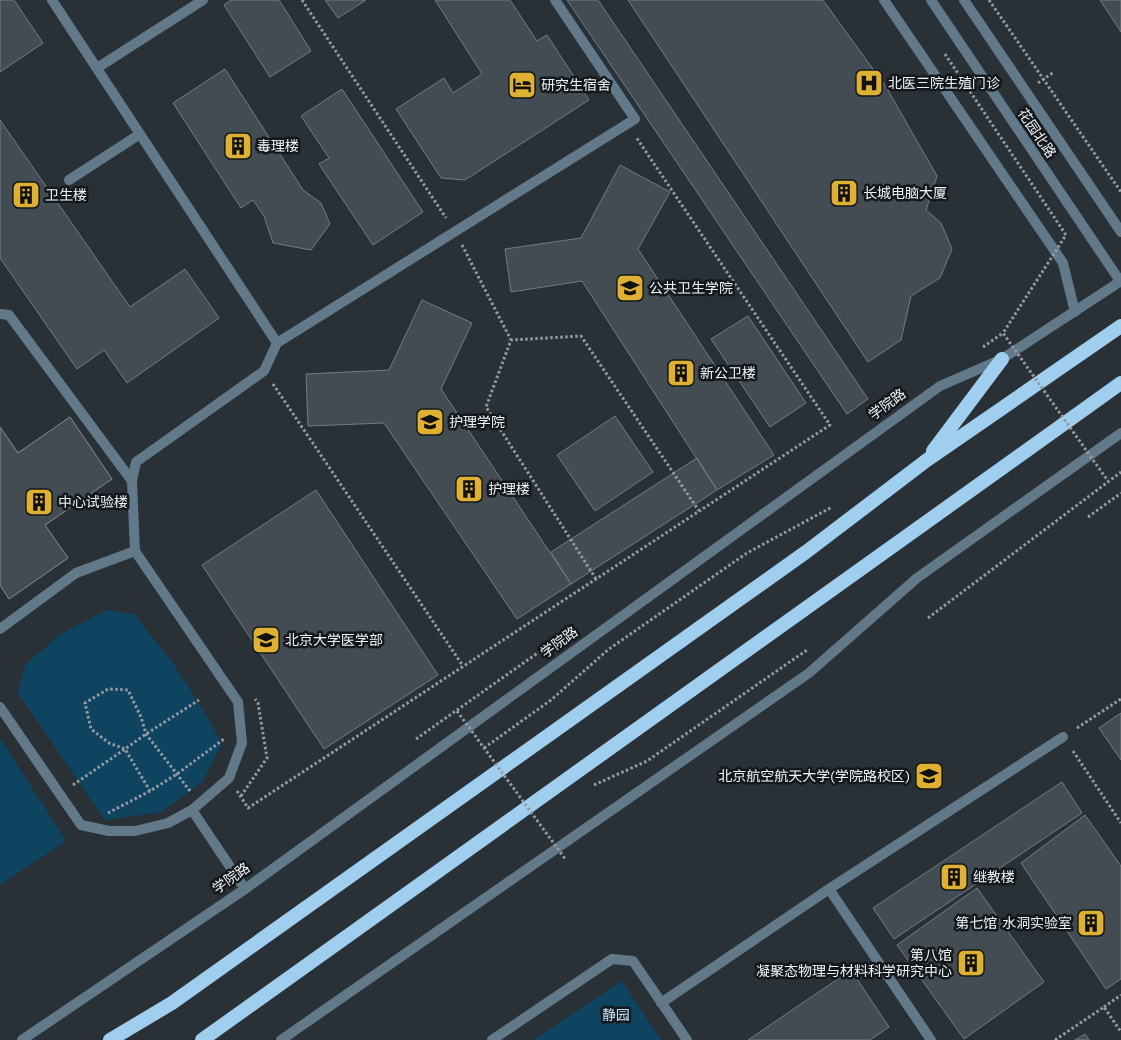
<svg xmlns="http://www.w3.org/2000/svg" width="1121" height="1040" font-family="'Work Sans','Noto Sans SC',sans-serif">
  <rect width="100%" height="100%" fill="#293137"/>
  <path fill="#0f4460" d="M107 610 134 614 173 663 209 720 222 745 201 783 161 812 105 820 17 692 26 664 59 635Z
    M0 738 66 841 0 885Z
    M622 981 661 1040H533Z"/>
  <path fill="#434c52" stroke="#727c82" d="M0 0H14L43 43 0 72Z
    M231 0H279L311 51 270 77 224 5Z
    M325 0H366L338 18Z
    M435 0H510L537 41 547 35 589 100 465 180 441 178 396 109 444 78 453 93 482 74Z
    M567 0H598L868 399 847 414Z
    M628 0H823L886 87 937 176 926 210 941 223 952 249 940 278 911 296 901 340 868 362Z
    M1100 0H1121V32Z
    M225 69 303 190 321 203 330 224 311 250 273 243 264 216 253 200 241 208 173 103Z
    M342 89 423 212 373 245 319 164 329 158 301 116Z
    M0 120 130 307 185 269 219 318 127 383 104 350 77 369 0 258Z
    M620 165 670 192 638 249 774 455 717 490 582 281 511 292 505 249 581 238Z
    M422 300 472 323 441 389 571 584 517 619 384 423 308 426 306 374 389 370Z
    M748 316 806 403 770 427 711 339Z
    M615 416 653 472 595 511 557 455Z
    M70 417 112 479 45 525 68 558 9 599 0 585V427L18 453Z
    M70 417 112 479 45 525 68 558 9 599 0 585V427L18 453Z
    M697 458 717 490 571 584 551 552Z
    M316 490 438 675 324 749 202 565Z
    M1121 713V760L1099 728Z
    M1062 782 1082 813 894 939 873 908Z
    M1085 815 1121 866V979L1106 989 1021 863Z
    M977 888 1044 982 964 1039 897 945Z
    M851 970 889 1027 870 1040H748Z
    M1085 1034 1089 1040H1075Z"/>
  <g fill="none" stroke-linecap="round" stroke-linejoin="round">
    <path stroke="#949ba0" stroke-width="3" stroke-dasharray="2.5 2.5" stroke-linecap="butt" d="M302 0 446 218
      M989 0 1121 192
      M1038 83 1054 72
      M462 245 511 340
      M983 347 1003 333
      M273 384 463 666
      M1088 517 1121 493
      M596 579 486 407 511 340 581 336 699 511
      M928 618 1121 472
      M1077 728 1121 699
      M416 739 539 652
      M484 748 551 700 609 649 747 553 832 507
      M1073 751 1121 823
      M73 785 125 749 150 791
      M594 785 647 761 807 650
      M190 791 146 734 141 717 128 690 108 689 85 703 91 729 109 743 125 749 146 734 199 700
      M237 791 248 808 830 425 636 137
      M241 796 267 758 258 703 255 699
      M108 813 150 791 177 774 224 739
      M1104 1007 1121 995
      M1055 1040 1104 1007 1121 1032"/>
    <path stroke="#617988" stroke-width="10" d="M0 314 9 315 132 481
      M829 889 931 1040
      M661 1003 829 889 1063 737
      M492 1040 612 959 633 961 687 1040"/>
    <path stroke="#617988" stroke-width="10" d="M884 0 1063 263 1075 312
      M97 68 203 0
      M69 180 140 134
      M277 343 635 119 555 0
      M0 629 76 573 135 551
      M0 707 81 825 109 831H135L168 823 192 810 229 778 242 743 238 702 135 551 132 481 136 462 264 371 277 343 52 0
      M192 810 245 889"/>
    <path stroke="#617988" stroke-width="10" d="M931 0 1120 281
      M964 0 1121 232
      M22 1040 245 889 940 386 1002 359 1121 281
      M281 1040 809 673 917 578 1121 433"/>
    <path stroke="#a0ceee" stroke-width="14" d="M933 451 1002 359
      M110 1040 172 1003 806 552 927 460 1121 326
      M202 1040 1121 383"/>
    <path stroke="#949ba0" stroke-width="3" stroke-dasharray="2.5 2.5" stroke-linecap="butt" d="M945 54 1066 235 1003 333 1108 481
      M457 711 566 860"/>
  </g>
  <defs>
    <symbol id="hospital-square" viewBox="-11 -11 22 22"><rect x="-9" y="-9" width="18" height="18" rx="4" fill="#dfb133" stroke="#15181b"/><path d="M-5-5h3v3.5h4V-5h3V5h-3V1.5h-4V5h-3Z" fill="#111"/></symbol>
    <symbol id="hotel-square" viewBox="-11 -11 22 22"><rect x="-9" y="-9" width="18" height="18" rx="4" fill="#dfb133" stroke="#15181b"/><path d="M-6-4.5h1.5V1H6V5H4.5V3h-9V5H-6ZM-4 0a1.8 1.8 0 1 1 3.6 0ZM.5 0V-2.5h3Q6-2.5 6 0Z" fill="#111"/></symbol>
    <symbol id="building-square" viewBox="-11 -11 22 22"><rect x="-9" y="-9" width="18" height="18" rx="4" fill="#dfb133" stroke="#15181b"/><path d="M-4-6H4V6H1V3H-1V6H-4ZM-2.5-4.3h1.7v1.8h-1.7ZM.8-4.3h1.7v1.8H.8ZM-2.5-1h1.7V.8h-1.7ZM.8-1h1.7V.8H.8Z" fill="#111"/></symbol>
    <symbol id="university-square" viewBox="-11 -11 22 22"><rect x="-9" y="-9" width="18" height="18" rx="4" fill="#dfb133" stroke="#15181b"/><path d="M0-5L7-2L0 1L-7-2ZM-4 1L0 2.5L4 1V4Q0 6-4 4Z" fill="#111"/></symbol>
  </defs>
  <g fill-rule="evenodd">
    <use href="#hospital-square" x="853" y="67" width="32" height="32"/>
    <use href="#hotel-square" x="506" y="69" width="32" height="32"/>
    <use href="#building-square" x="222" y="130" width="32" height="32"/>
    <use href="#building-square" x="828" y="177" width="32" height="32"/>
    <use href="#building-square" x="10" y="179" width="32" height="32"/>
    <use href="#university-square" x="614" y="272" width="32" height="32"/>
    <use href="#building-square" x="665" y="357" width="32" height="32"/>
    <use href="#university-square" x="414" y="406" width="32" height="32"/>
    <use href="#building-square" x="453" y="473" width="32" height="32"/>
    <use href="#building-square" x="23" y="486" width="32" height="32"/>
    <use href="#university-square" x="250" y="624" width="32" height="32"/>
    <use href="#university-square" x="913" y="760" width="32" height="32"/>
    <use href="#building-square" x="938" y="861" width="32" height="32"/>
    <use href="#building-square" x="1075" y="907" width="32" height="32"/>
    <use href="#building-square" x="955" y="947" width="32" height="32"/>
  </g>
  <g text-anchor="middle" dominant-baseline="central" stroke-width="5" stroke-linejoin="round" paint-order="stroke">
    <g font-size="14" fill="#eef3f7" stroke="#15181b" text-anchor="start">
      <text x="888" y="83">北医三院生殖门诊</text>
      <text x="541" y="85">研究生宿舍</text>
      <text x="257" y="146">毒理楼</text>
      <text x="863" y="193">长城电脑大厦</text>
      <text x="45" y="195">卫生楼</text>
      <text x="649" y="288">公共卫生学院</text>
      <text x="700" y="373">新公卫楼</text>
      <text x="449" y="422">护理学院</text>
      <text x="488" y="489">护理楼</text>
      <text x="58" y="502">中心试验楼</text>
      <text x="285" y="640">北京大学医学部</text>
      <text x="910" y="776" text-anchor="end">北京航空航天大学(学院路校区)</text>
      <text x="973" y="877">继教楼</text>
      <text x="1072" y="923" text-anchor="end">第七馆 水洞实验室</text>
      <text x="952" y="955" text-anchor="end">第八馆<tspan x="952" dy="16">凝聚态物理与材料科学研究中心</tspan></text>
    </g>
    <g font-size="14" fill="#eef3f7" stroke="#15181b">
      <text transform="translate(1037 133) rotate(56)">花园北路</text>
      <text transform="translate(887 404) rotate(-36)">学院路</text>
      <text transform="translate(559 642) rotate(-36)">学院路</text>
      <text transform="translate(231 878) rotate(-35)">学院路</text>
    </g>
    <g font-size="14" fill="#c6e5fa" stroke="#15181b">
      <text x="616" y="1015">静园</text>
    </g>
  </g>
</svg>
